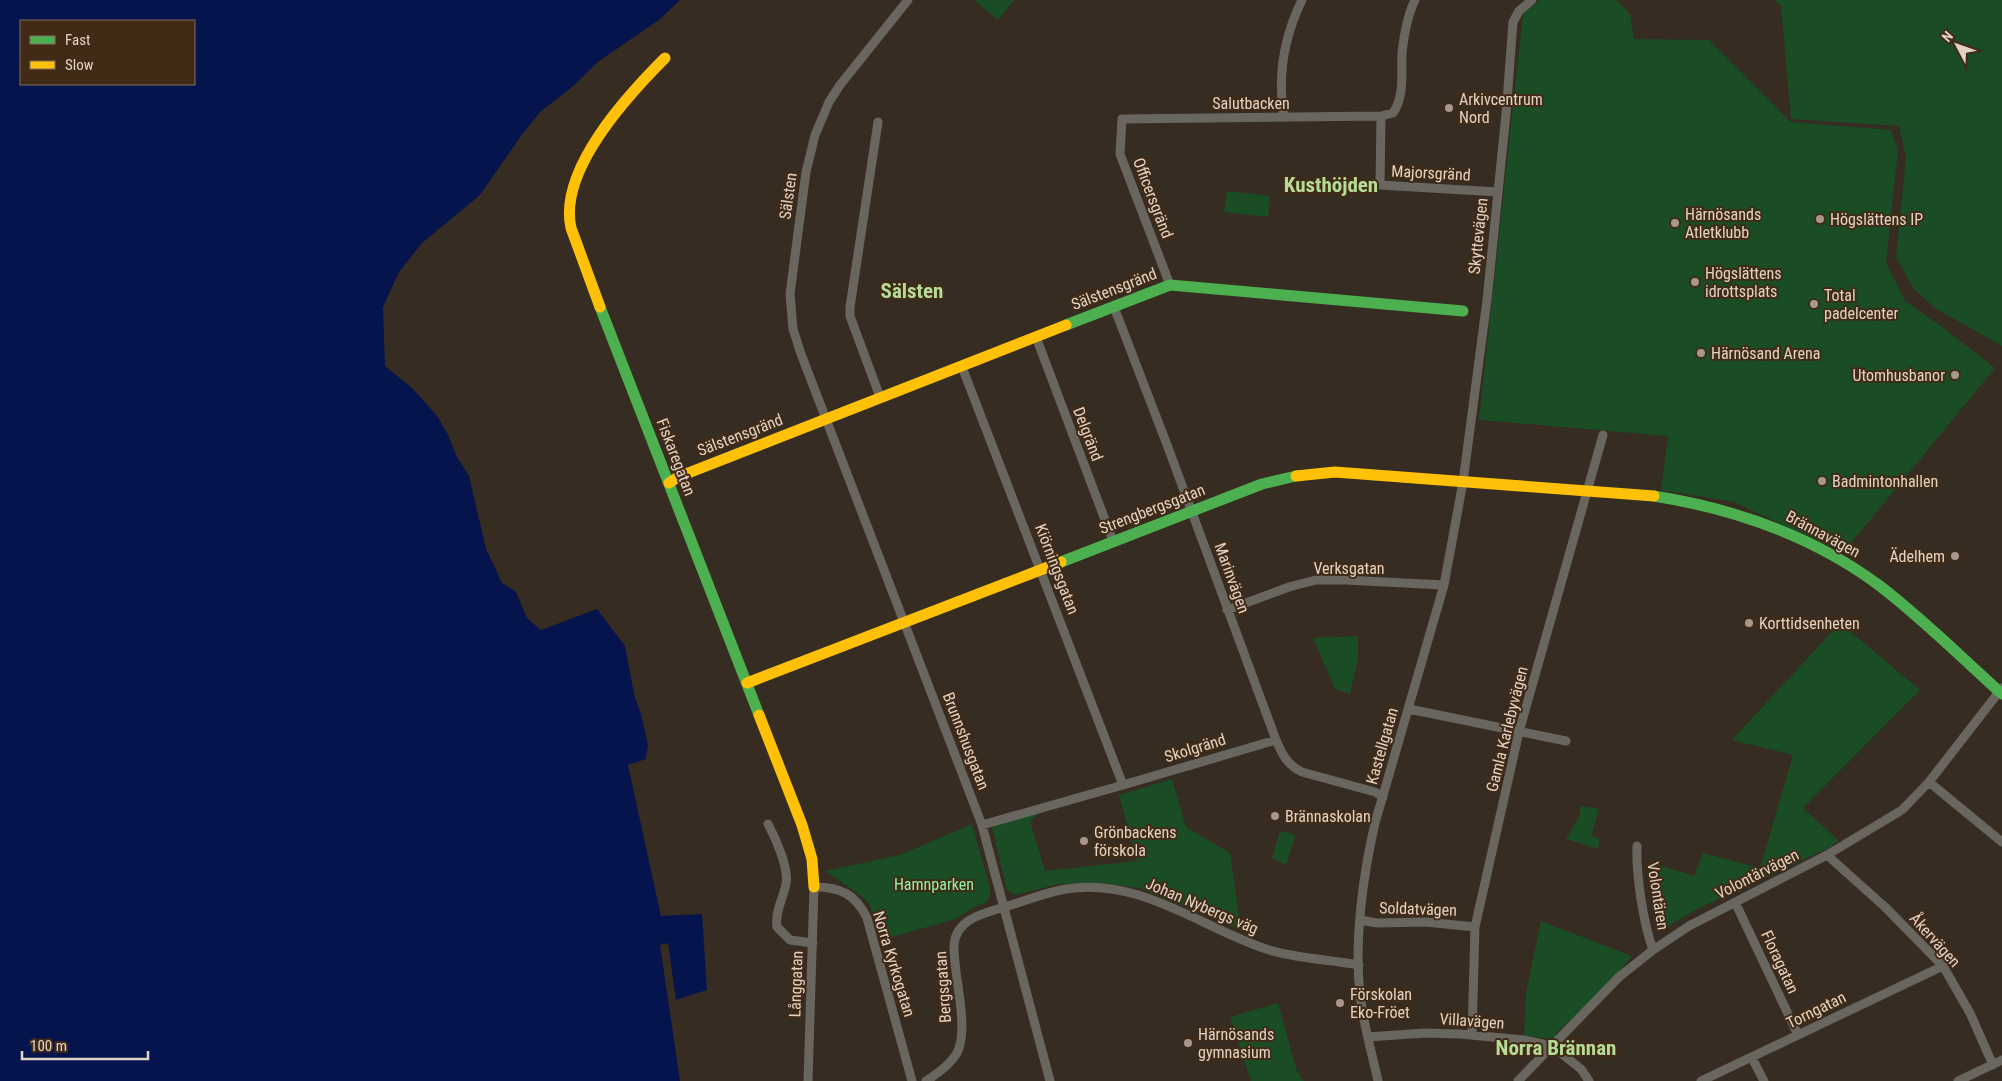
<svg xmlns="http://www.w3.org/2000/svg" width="2002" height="1081" font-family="'Roboto Condensed',sans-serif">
  <rect width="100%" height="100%" fill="#372c21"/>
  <path fill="#1a4c25" d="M974 0H1014L998 20Z
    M1540 0H1616L1630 14 1634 39 1709 40 1791 122 1891 130 1898 150 1886 263 1905 301 1945 329 1995 368 1843 553 1734 502 1661 490 1668 436 1479 420 1523 14Z
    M1775 0H2002V346L1935 308 1914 289 1896 257 1906 157 1899 126 1791 119 1781 6Z
    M1227 191 1270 196 1268 217 1224 212Z
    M1840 623 1920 690 1803 808 1838 840 1831 847 1697 909 1657 933 1652 863 1694 876 1703 853 1760 868 1793 755 1732 740Z
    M1358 636V659L1350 694 1335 689 1313 638Z
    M1172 779 1186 827 1230 853 1241 930 1139 888 1102 883 1059 884 1015 895 1007 890 992 827 994 824 1039 813 1030 821 1045 871 1137 861 1119 795Z
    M1581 806 1599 809 1591 836 1600 839 1598 849 1566 839 1579 817Z
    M972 824 990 888V897L985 903 974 907 956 919 881 940 870 905 862 896 825 871 900 855Z
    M1281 831 1293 834 1295 836 1287 863 1285 864 1272 859 1279 833Z
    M1541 921 1632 956 1599 995 1557 1032 1554 1040 1524 1035 1526 993Z
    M1278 1003 1297 1071 1304 1081H1251L1230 1017Z"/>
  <path fill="#05144c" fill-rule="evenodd" d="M0 0H680L659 20 599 61 571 88 540 112 521 136 480 195 422 243 399 272 383 307 385 366 413 389 438 417 448 435 457 457 469 476 486 549 502 583 516 592 527 618 541 630 597 609 625 646 634 694 641 714 648 745 646 759 628 765 661 916 702 914 707 990 676 1000 668 943 660 945 680 1081H0ZM21 21H194V84H21Z"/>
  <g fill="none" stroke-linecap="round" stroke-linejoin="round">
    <path stroke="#69665f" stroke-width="9" d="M908 0 840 85 829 102 815 135 806 172 790 294 793 329 801 354 982 825 1050 1081
      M1415 0C1407 16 1404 35 1402 53 1401 72 1405 96 1393 113L1381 116 1380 185 1498 192
      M1284 117C1277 76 1284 37 1302 0
      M878 122 850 307V316L880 397
      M1170 285 1120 154 1122 119 1381 116
      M1114 307 1169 450 1276 740C1282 754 1287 765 1302 772L1375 792 1383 797
      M1036 337 1113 541
      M962 367 1123 785 1276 740
      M1227 610 1289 587 1316 580H1345L1444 585
      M1409 709 1566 741
      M1929 782 2002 842
      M768 824C776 839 789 868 786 884 783 899 775 911 777 927L790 940 813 943
      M982 825 1123 785
      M1637 846C1636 875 1643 922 1653 950
      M1827 855 1885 907 1943 966 1970 1013 1993 1065
      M1735 902 1798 1035
      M1360 920 1377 923 1426 922 1475 927
      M1472 1035 1475 927 1519 732 1603 435
      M1368 1037 1425 1033 1460 1034 1524 1040 1552 1046 1581 1069 1589 1081
      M1752 1058 1764 1081
      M808 1081 814 887C841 887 855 894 867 918L912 1081
      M926 1081C937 1074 950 1065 957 1053 970 1027 953 975 954 945 956 920 981 914 1001 908 1023 902 1043 893 1066 889 1140 877 1200 927 1266 949 1296 959 1328 959 1359 965
      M1378 1081C1372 1053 1363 1024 1360 994 1354 941 1363 875 1375 823L1444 585 1463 482 1487 300 1506 114 1513 22 1519 11 1532 0
      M1518 1081 1619 977 1653 950 1689 926 1827 855 1902 810 1929 782 2002 688
      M1701 1081 1943 966
      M1958 1081 2002 1060"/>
    <path stroke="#4caf50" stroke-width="11" d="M600 307 759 715
      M1066 325 1170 285 1463 311
      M1654 496C1736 509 1813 536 1880 586 1923 619 1962 658 2002 694
      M1061 562 1262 484 1296 476"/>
    <path stroke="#ffc107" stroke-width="11" d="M600 307 571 228C558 170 628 95 665 58
      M1296 476 1335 472 1654 496
      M669 483 678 477 1066 325
      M747 683 1061 562
      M759 715 802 825 812 859 814 887"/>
  </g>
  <g fill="#a6988c" stroke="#412b17" stroke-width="2">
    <circle cx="1449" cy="108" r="5"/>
    <circle cx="1820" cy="219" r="5"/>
    <circle cx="1675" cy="223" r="5"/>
    <circle cx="1695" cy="282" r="5"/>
    <circle cx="1814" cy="304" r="5"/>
    <circle cx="1701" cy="353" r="5"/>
    <circle cx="1955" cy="375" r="5"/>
    <circle cx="1822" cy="481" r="5"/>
    <circle cx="1955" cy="556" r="5"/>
    <circle cx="1749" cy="623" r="5"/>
    <circle cx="1275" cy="816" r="5"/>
    <circle cx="1084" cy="841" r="5"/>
    <circle cx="1340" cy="1003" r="5"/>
    <circle cx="1188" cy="1043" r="5"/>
  </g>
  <g text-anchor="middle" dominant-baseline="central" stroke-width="4" stroke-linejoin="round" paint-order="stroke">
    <g font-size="16" fill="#e1d2c6" stroke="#412b17" text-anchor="start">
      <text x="1459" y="99">Arkivcentrum<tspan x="1459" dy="18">Nord</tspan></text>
      <text x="1685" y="214">Härnösands<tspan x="1685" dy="18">Atletklubb</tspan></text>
      <text x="1830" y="219">Högslättens IP</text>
      <text x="1705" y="273">Högslättens<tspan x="1705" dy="18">idrottsplats</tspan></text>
      <text x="1824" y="295">Total<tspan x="1824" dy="18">padelcenter</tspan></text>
      <text x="1711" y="353">Härnösand Arena</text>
      <text x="1945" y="375" text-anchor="end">Utomhusbanor</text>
      <text x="1832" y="481">Badmintonhallen</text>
      <text x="1945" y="556" text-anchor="end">Ädelhem</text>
      <text x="1759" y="623">Korttidsenheten</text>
      <text x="1285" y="816">Brännaskolan</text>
      <text x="1094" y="832">Grönbackens<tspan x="1094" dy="18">förskola</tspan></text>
      <text x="1350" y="994">Förskolan<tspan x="1350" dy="18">Eko-Fröet</tspan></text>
      <text x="1198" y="1034">Härnösands<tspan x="1198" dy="18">gymnasium</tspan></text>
    </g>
    <g font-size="16" fill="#e1d2c6" stroke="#412b17">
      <text x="1251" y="103">Salutbacken</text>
      <text transform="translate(1431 173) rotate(3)">Majorsgränd</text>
      <text transform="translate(788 196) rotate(-82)">Sälsten</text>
      <text transform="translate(1153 198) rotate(69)">Officersgränd</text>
      <text transform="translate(1478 236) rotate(-84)">Skyttevägen</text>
      <text transform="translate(1114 289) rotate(-21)">Sälstensgränd</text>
      <text transform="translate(1088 434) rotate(69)">Delgränd</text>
      <text transform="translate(740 435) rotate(-21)">Sälstensgränd</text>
      <text transform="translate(676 457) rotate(69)">Fiskaregatan</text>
      <text transform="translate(1152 509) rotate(-21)">Strengbergsgatan</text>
      <text transform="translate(1823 534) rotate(28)">Brännavägen</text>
      <text x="1349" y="568">Verksgatan</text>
      <text transform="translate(1057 569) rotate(69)">Kiörningsgatan</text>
      <text transform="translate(1232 578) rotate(70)">Marinvägen</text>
      <text transform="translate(1507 729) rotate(-76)">Gamla Karlebyvägen</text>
      <text transform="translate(966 741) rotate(69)">Brunnshusgatan</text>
      <text transform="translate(1382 746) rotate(-74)">Kastellgatan</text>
      <text transform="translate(1195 748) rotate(-17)">Skolgränd</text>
      <text transform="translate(1757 874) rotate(-27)">Volontärvägen</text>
      <text transform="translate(1658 896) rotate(81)">Volontären</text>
      <text transform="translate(1202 906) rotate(23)">Johan Nybergs väg</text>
      <text transform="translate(1418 909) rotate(2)">Soldatvägen</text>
      <text transform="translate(1935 940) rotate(48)">Åkervägen</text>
      <text transform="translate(1780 962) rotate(65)">Floragatan</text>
      <text transform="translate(894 964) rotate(73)">Norra Kyrkogatan</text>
      <text transform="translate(796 984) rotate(-88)">Långgatan</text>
      <text transform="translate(943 987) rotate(-94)">Bergsgatan</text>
      <text transform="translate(1816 1010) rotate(-26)">Torngatan</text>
      <text transform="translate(1472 1021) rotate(4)">Villavägen</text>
    </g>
    <g font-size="16" fill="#90f3a2" stroke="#412b17">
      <text x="934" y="884">Hamnparken</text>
    </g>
    <g font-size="21" font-weight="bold" fill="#b5dc97" stroke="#412b17">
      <text x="1331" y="185">Kusthöjden</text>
      <text x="912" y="291">Sälsten</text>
      <text x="1556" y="1048">Norra Brännan</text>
    </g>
  </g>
  <rect x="20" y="20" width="175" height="65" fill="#412b17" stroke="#816e5d"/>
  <rect x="30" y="36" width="25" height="8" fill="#4caf50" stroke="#816e5d"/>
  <text x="65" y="45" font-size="15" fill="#e1d2c6">Fast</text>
  <rect x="30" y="61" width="25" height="8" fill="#ffc107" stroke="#816e5d"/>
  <text x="65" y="70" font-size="15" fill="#e1d2c6">Slow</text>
  <g transform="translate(1957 45) rotate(311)" stroke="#412b17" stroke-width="4" paint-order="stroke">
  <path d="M0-4L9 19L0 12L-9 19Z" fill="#e1d2c6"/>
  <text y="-8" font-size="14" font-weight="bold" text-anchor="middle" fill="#e1d2c6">N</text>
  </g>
  <path d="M22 1051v8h126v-8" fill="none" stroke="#e1d2c6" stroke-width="2.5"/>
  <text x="30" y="1051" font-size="15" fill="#e1d2c6" stroke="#412b17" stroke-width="4" paint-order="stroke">100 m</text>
</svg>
